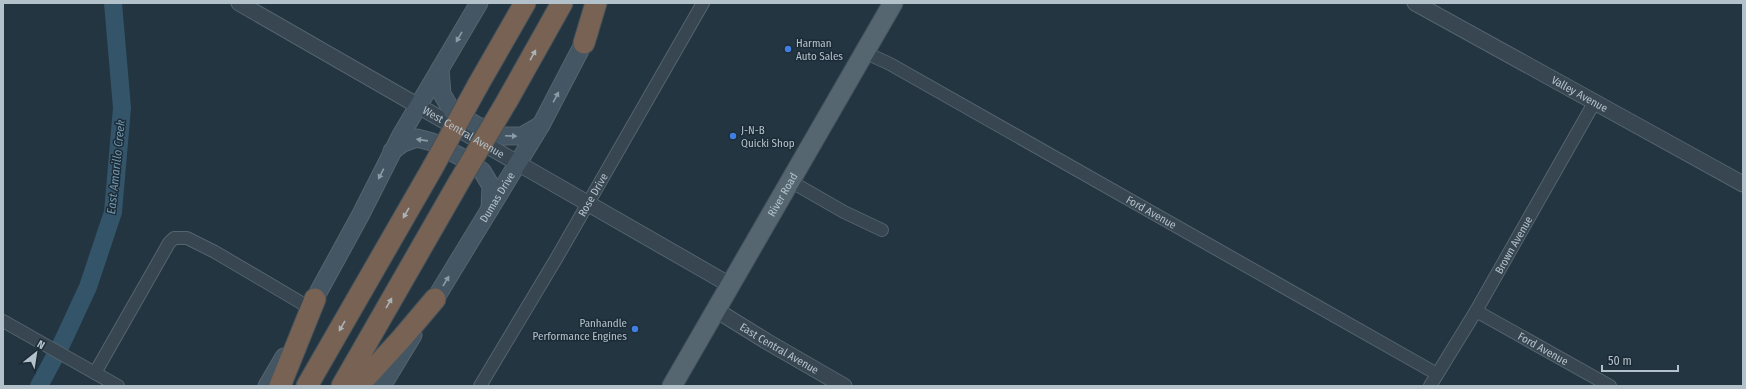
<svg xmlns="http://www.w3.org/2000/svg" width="1746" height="389" font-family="'Fira Sans Condensed',sans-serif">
  <rect width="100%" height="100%" fill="#223541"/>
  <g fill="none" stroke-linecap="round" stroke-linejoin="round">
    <path stroke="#345469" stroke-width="18" d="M61 345 88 287 113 212 122 108 113 3
      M39 386 54 358"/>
    <defs>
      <g id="minor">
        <path id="s1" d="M864 52 890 64 1437 374"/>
        <path d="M790 181 844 212 882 230"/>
        <path id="s2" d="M1476 311 1610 386"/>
        <path d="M3 321 118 386"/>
        <path d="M95 373 169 243 174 238H187L215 252 310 308"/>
        <path id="s3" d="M480 386 556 259 703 3"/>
        <path id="s4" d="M1430 386 1476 311 1594 103"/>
      </g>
      <g id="tertiary">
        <path id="s5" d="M239 3 730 285"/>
        <path id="s6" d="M1415 3 1743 184"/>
        <path id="s7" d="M716 310 766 341 844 386"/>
      </g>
      <g id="secondary">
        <path d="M440 69 442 94 452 111 476 125 504 136H522L541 125"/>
        <path d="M392 151 403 143 417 138 432 142 463 158 482 171 491 186 490 209"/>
        <path id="s8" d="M429 309 541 125 589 33"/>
        <path d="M308 311 361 214 401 135 479 3"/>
        <path d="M267 386 284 357"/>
        <path d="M382 386 413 335"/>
      </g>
      <g id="primary">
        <path id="s9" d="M672 386 893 3"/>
      </g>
      <path id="motorway" d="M584 43 596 3
        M478 85 525 3
        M507 101 562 3
        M280 386 315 299
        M307 386 433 167
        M342 386 459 182
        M358 386 402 338 435 299"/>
    </defs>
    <use href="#minor" stroke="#55646e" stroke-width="14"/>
    <use href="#tertiary" stroke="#55646e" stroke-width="17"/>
    <use href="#secondary" stroke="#55646e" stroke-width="19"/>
    <use href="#primary" stroke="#43525d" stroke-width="21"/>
    <use href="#motorway" stroke="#42515b" stroke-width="23"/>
    <use href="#minor" stroke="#374650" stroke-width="12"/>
    <use href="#tertiary" stroke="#374650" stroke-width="15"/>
    <use href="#secondary" stroke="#445664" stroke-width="17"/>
    <use href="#primary" stroke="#556671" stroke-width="19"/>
    <use href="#motorway" stroke="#776253" stroke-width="21"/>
    <defs>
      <path id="motorway-bridge" d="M433 167 478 85
        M459 182 507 101"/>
    </defs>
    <use href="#motorway-bridge" stroke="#42515b" stroke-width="23" stroke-linecap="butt"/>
    <use href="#motorway-bridge" stroke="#776253" stroke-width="21"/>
  </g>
  <defs><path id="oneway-solid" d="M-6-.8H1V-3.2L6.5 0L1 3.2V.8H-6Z"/></defs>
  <g fill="#8c9ca7">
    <use href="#oneway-solid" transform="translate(459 37) rotate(120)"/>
    <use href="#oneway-solid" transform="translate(556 97) rotate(-62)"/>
    <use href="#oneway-solid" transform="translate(511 136) rotate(3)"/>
    <use href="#oneway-solid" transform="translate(422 140) rotate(-172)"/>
    <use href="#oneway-solid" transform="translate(381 174) rotate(117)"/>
    <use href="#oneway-solid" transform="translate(446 281) rotate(-59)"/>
  </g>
  <g fill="#aab3b9">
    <use href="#oneway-solid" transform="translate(533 55) rotate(-61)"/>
    <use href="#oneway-solid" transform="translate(406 213) rotate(120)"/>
    <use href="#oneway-solid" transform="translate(389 303) rotate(-60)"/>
    <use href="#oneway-solid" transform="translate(342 326) rotate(120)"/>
  </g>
  <g fill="#3f7fe0" stroke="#1c2b36" stroke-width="1.5">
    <circle cx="788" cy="49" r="4"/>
    <circle cx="733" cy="136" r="4"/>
    <circle cx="635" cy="329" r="4"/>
  </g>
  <g text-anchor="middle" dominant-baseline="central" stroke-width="3" stroke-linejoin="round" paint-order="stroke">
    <g font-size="11" fill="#b3c1cb" stroke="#1c2b36" text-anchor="start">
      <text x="796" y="43">Harman<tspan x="796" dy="13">Auto Sales</tspan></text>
      <text x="741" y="130">J-N-B<tspan x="741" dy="13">Quicki Shop</tspan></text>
      <text x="627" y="323" text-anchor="end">Panhandle<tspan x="627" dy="13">Performance Engines</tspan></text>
    </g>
    <g font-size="11" fill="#b3c1cb" stroke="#1c2b36">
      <text stroke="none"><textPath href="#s6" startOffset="188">Valley Avenue</textPath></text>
      <text stroke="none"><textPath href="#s5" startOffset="259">West Central Avenue</textPath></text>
      <text stroke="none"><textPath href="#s9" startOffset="221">River Road</textPath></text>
      <text stroke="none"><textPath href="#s3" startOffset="222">Rose Drive</textPath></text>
      <text stroke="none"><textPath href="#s8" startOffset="131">Dumas Drive</textPath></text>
      <text stroke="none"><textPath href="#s1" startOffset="329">Ford Avenue</textPath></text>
      <text stroke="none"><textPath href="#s4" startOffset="164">Brown Avenue</textPath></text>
      <text stroke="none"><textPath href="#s7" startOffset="74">East Central Avenue</textPath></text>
      <text stroke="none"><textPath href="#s2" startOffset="77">Ford Avenue</textPath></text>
    </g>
    <g font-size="12" font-style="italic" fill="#7098b1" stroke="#1c2b36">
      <text transform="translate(116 167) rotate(-84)">East Amarillo Creek</text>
    </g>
  </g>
  <rect width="1746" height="389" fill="none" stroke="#b3c1cb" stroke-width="8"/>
  <g transform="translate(36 353) rotate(30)" stroke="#1c2b36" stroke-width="3" paint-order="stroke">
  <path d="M0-3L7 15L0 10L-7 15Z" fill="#b3c1cb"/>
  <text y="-6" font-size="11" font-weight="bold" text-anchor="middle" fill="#b3c1cb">N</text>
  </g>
  <path d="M1602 365v6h76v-6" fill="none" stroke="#b3c1cb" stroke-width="2"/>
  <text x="1608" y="365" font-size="12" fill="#b3c1cb" stroke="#1c2b36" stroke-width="3" paint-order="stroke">50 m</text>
</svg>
